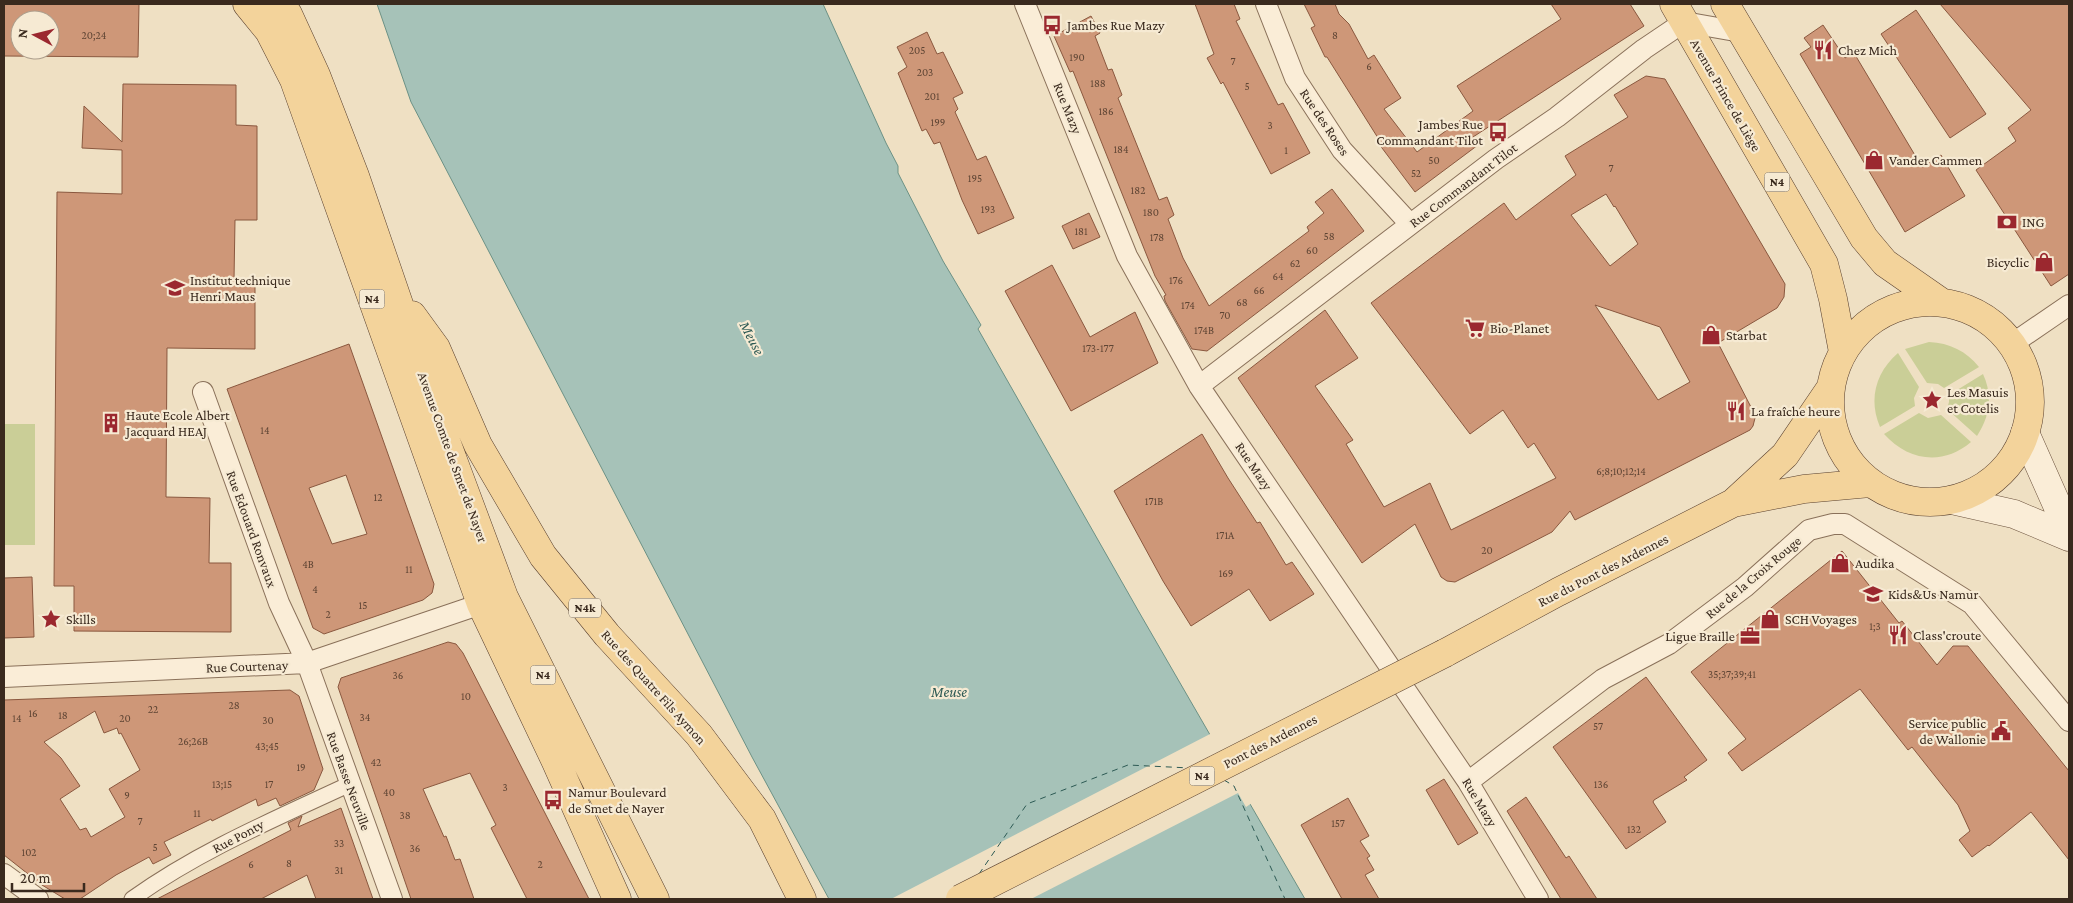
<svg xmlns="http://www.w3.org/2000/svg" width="2073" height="903" font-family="'Crimson Pro',serif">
  <rect width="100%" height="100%" fill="#efe0c3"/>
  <path fill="#cace97" d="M1929 342C1950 343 1966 351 1979 367L1944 388 1938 384 1927 383 1905 349Z
    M1898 353 1919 387 1914 398 1915 406 1880 427C1868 399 1876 372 1898 353Z
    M1983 374C1993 396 1990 416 1977 436L1947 409 1949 402V395Z
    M1919 413 1928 418 1941 415 1971 442C1943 466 1908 461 1884 434Z
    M4 424H35V545H4Z"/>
  <path fill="#a6c2b8" stroke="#6c9185" d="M377 4H823L886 143 898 166V173L943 261 981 325 978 329 1139 612 1305 899H829L752 757 411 102Z"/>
  <path fill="#efe0c3" d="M1212 733 1252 803 1246 807 1238 793 1031 899H891Z"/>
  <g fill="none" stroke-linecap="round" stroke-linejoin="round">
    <path stroke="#2d5a54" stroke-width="1" stroke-dasharray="6 5" stroke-linecap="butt" d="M1224 780 1234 786 1285 899
      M979 874 1027 804 1128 765 1190 768"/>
  </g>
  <path fill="#ce9778" stroke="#8a583f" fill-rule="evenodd" d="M4 4H139L138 57 4 56ZM20 20H50V50H20Z
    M1195 4H1234L1240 19 1236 21 1278 105 1283 103 1310 153 1271 174 1223 82 1221 84 1207 58 1214 54Z
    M1304 4H1335L1339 14 1349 24 1368 59 1374 55 1401 98 1384 109 1417 152 1473 111 1457 86 1561 19 1551 4H1630L1644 26 1473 137 1478 145 1415 192 1376 140 1378 138 1327 57H1325L1311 28 1315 26Z
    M1940 4H2069V274L2051 286 1976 170 2016 141 2008 128 2031 110Z
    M1916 10 1986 114 1950 138 1881 34Z
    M1091 16 1100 33 1095 36 1108 70 1112 69 1122 95 1118 98 1159 200 1167 197 1174 215 1168 219 1183 258 1209 306 1309 231 1307 227 1324 213 1315 202 1332 189 1364 231 1207 351 1192 349 1165 301 1164 296 1166 295 1155 276 1073 71 1070 72 1054 36Z
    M1823 25 1845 58 1854 53 1922 167 1941 155 1965 196 1905 232 1800 54 1811 47 1804 38Z
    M927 32 937 54 943 52 963 93 953 98 958 109 955 112 977 160 986 156 1014 218 978 234 962 200 940 142 934 144 926 129 922 131 898 73 907 67 897 47Z
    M1646 76 1665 79 1785 284 1784 297 1777 308 1718 343 1753 411 1755 418 1753 426 1750 430 1688 462 1575 520 1570 511 1552 532 1455 582 1447 581 1441 577 1415 524 1362 563 1238 378 1325 310 1358 358 1315 386 1353 440 1346 444 1384 507 1430 483 1451 530 1556 478 1534 443 1528 448 1503 410 1470 434 1371 303 1504 203 1516 220 1576 175 1565 156 1628 117 1614 95ZM1606 194 1614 207 1615 206 1638 244 1610 266 1571 215ZM1595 305 1660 327 1690 382 1658 400Z
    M123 84 236 85V125L257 126V220H235L234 280H255V349L167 348 166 497 210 498 209 563H231V632L74 631V586H54L57 192 122 194V150L82 148 84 106 122 142Z
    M1089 213 1100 237 1073 249 1062 226Z
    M1052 265 1090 337 1135 312 1158 363 1071 411 1005 291Z
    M349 344 434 584 433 589 432 593 423 600 324 634 313 628 227 389ZM346 475 367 534 332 544 309 488Z
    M1202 434 1228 478 1257 523 1260 522 1286 565 1292 562 1314 594 1270 621 1249 589 1191 626 1163 581 1114 491Z
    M1842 551 1899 623 1902 621 1937 665 1953 646H1968L2069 771V860L2031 812 1989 846 1988 845 1972 857 1959 840 1970 831 1958 805 1912 747 1908 750 1860 689 1742 771 1728 753 1746 739 1691 672Z
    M32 577 34 637 4 638V578Z
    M448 642 456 644 463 653 589 899H527L491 828 496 825 470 773 423 789 444 837 446 836 455 860 460 859 474 899H411L338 687 341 678Z
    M1646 677 1707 760 1684 777 1687 780 1654 800 1653 802 1666 822 1626 849 1553 747Z
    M290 690 299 696 323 769 314 790 280 806 276 798 258 806 256 799 212 821 211 819 164 842 171 855 153 864 149 857 116 875 80 899H65L42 885 4 855V700ZM95 711 104 733 117 728 119 734 121 733 140 770 109 789 125 817 91 837 86 828 80 830 60 799 80 786 61 758 44 742Z
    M1444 779 1478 833 1458 845 1426 790Z
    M1526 797 1566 858 1569 856 1597 899H1561L1507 811Z
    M1348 798 1369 836 1360 841 1370 856 1367 858 1374 870 1365 875 1379 899H1342L1301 825Z
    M341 808 373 899H316L307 875 261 899H157L291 830 288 823 302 816 298 827Z"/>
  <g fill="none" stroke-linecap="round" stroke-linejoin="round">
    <defs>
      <path id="pedestrian" d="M132 899C199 851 275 819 350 784"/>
      <path id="minor" d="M1025 4 1127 256 1199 386 1468 782 1538 899
        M1266 4 1295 78 1342 150 1410 224
        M2012 344 2069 305
        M1199 386 1496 159 1557 117 1644 49 1684 22 1741 32
        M203 392 279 603 307 663 392 899
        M4 677 307 663 481 604
        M1468 782 1603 679 1669 644 1745 587 1809 530 1833 524H1845L1972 604 2069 721
        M4 874 38 899"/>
      <path id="secondary" d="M2025 433 2069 532
        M1952 500 2014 514 2069 537"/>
      <path id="primary" d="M247 4 269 31 294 80 481 604 556 762 617 899
        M279 4 288 14 316 75 355 176 447 444 504 597 655 899
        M1674 4 1824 264 1833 299 1843 352
        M1725 4 1864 238 1885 263 1941 302
        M1830 402a100 100 0 1 1 200 0a100 100 0 1 1-200 0Z
        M412 315 436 348 478 445 543 556 607 635 699 735 762 819 802 899
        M1733 503 1804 489 1870 483
        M1445 653 1558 592 1733 503 1785 455 1830 389"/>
    </defs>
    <use href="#pedestrian" stroke="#8a715a" stroke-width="17"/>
    <use href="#minor" stroke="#8a715a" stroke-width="22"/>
    <use href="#secondary" stroke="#6c523d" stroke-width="29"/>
    <use href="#primary" stroke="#583f2e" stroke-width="29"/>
    <use href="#pedestrian" stroke="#faedd7" stroke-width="15"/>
    <use href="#minor" stroke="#faedd7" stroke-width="20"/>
    <use href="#secondary" stroke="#faedd7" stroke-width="28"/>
    <use href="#primary" stroke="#f3d39b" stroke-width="28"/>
    <defs>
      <path id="primary-bridge" d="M960 899 1445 653"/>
    </defs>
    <use href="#primary-bridge" stroke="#583f2e" stroke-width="29" stroke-linecap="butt"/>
    <use href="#primary-bridge" stroke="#f3d39b" stroke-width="28"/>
  </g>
  <defs>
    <symbol id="bus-bare" viewBox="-9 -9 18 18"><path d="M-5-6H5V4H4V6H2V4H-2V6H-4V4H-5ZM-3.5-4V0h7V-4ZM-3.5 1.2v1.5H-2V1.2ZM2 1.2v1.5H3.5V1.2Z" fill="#9b282f" stroke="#f6ead3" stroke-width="2.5" paint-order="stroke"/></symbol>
    <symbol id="restaurant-bare" viewBox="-9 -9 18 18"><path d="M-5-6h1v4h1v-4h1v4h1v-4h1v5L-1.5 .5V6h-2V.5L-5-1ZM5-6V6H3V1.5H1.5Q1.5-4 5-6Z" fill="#9b282f" stroke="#f6ead3" stroke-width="2.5" paint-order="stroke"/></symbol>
    <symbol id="shop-bare" viewBox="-9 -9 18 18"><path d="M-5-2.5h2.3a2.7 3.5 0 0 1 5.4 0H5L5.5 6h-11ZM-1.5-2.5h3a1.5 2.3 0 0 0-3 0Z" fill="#9b282f" stroke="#f6ead3" stroke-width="2.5" paint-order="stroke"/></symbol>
    <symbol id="bank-bare" viewBox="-9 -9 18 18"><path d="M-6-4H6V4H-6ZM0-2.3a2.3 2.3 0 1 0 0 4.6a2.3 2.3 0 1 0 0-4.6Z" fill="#9b282f" stroke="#f6ead3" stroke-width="2.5" paint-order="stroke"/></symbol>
    <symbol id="university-bare" viewBox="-9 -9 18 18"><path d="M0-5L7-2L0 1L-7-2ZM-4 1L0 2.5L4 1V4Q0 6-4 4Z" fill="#9b282f" stroke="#f6ead3" stroke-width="2.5" paint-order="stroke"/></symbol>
    <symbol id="supermarket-bare" viewBox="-9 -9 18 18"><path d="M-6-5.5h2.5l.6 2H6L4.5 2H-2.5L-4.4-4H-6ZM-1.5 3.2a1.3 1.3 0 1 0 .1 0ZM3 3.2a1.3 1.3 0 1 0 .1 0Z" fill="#9b282f" stroke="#f6ead3" stroke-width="2.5" paint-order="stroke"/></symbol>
    <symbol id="sight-bare" viewBox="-9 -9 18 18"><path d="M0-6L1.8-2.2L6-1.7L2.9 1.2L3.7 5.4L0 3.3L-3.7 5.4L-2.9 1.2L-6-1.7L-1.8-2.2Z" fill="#9b282f" stroke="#f6ead3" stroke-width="2.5" paint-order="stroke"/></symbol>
    <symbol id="building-bare" viewBox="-9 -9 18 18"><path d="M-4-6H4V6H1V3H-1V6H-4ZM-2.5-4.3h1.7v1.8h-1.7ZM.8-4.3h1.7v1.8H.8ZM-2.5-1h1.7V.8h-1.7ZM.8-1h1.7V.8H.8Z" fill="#9b282f" stroke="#f6ead3" stroke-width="2.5" paint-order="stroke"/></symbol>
    <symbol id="office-bare" viewBox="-9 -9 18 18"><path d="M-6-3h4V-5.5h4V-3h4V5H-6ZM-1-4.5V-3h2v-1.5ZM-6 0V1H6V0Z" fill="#9b282f" stroke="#f6ead3" stroke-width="2.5" paint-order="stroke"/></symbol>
    <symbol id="civic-bare" viewBox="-9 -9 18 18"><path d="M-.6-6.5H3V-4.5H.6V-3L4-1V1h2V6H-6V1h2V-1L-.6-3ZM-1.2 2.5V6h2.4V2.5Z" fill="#9b282f" stroke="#f6ead3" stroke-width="2.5" paint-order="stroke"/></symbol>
  </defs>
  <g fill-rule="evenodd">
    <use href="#bus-bare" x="1038" y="11" width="28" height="28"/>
    <use href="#restaurant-bare" x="1809" y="36" width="28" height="28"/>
    <use href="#bus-bare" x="1484" y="118" width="28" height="28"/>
    <use href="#shop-bare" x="1860" y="146" width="28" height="28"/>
    <use href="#bank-bare" x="1993" y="208" width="28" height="28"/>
    <use href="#shop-bare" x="2030" y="248" width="28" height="28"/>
    <use href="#university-bare" x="161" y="274" width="28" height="28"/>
    <use href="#supermarket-bare" x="1461" y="314" width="28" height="28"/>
    <use href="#shop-bare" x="1697" y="321" width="28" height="28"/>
    <use href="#sight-bare" x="1918" y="386" width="28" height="28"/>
    <use href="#restaurant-bare" x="1722" y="397" width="28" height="28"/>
    <use href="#building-bare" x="97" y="409" width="28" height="28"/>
    <use href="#shop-bare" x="1826" y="549" width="28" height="28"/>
    <use href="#university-bare" x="1859" y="580" width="28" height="28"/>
    <use href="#sight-bare" x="37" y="605" width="28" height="28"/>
    <use href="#shop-bare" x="1756" y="605" width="28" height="28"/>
    <use href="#restaurant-bare" x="1884" y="621" width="28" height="28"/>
    <use href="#office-bare" x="1736" y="622" width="28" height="28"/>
    <use href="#civic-bare" x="1987" y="717" width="28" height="28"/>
    <use href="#bus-bare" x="539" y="786" width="28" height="28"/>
  </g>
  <g text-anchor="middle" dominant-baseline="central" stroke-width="4.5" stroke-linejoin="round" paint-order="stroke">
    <g font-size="11" fill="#5f4534">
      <text x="94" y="35">20;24</text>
      <text x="1335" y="35">8</text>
      <text x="917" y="50">205</text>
      <text x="1077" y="57">190</text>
      <text x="1233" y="61">7</text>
      <text x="1369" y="66">6</text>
      <text x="925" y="72">203</text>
      <text x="1098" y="83">188</text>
      <text x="1247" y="86">5</text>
      <text x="932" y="96">201</text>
      <text x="1106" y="111">186</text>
      <text x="938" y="122">199</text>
      <text x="1270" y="125">3</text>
      <text x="1121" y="149">184</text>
      <text x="1286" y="150">1</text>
      <text x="1434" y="160">50</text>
      <text x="1611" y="168">7</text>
      <text x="1416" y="173">52</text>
      <text x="975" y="178">195</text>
      <text x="1138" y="190">182</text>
      <text x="988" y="209">193</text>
      <text x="1151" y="212">180</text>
      <text x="1081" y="231">181</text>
      <text x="1329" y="236">58</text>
      <text x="1157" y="237">178</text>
      <text x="1312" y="250">60</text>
      <text x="1295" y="263">62</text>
      <text x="1278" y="276">64</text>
      <text x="1176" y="280">176</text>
      <text x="1259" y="290">66</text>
      <text x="1242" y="302">68</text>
      <text x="1188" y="305">174</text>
      <text x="1225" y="315">70</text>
      <text x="1204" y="330">174B</text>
      <text x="1098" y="348">173-177</text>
      <text x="265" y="430">14</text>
      <text x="1621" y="471">6;8;10;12;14</text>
      <text x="378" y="497">12</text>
      <text x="1154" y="501">171B</text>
      <text x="1225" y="535">171A</text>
      <text x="1487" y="550">20</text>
      <text x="308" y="564">4B</text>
      <text x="409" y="569">11</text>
      <text x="1226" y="573">169</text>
      <text x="315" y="589">4</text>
      <text x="363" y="605">15</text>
      <text x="328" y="614">2</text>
      <text x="1875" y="626">1;3</text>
      <text x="1732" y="674">35;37;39;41</text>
      <text x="398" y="675">36</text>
      <text x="466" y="696">10</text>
      <text x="234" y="705">28</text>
      <text x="153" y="709">22</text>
      <text x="33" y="713">16</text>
      <text x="63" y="715">18</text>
      <text x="365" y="717">34</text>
      <text x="17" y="718">14</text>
      <text x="125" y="718">20</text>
      <text x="268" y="720">30</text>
      <text x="1598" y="726">57</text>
      <text x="193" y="741">26;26B</text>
      <text x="267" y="746">43;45</text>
      <text x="376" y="762">42</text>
      <text x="301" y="767">19</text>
      <text x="222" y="784">13;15</text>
      <text x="269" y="784">17</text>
      <text x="1601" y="784">136</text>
      <text x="505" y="787">3</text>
      <text x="389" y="792">40</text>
      <text x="127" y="795">9</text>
      <text x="197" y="813">11</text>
      <text x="405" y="815">38</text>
      <text x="140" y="821">7</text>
      <text x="1338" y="823">157</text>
      <text x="1634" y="829">132</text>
      <text x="339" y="843">33</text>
      <text x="155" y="847">5</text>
      <text x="415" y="848">36</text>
      <text x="29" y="852">102</text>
      <text x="289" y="863">8</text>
      <text x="251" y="864">6</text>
      <text x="540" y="864">2</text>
      <text x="339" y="870">31</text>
    </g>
    <g fill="#f6ead3" stroke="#726454" stroke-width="1">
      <rect x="1764.5" y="172.5" width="25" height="19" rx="4"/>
      <rect x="359.5" y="289.5" width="25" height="19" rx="4"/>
      <rect x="569" y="598.5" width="32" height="19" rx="4"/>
      <rect x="530.5" y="665.5" width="25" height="19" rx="4"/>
      <rect x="1189.5" y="766.5" width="25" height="19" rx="4"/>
    </g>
    <g font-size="12" font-weight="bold" fill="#3a2a1e">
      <text x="1777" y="182">N4</text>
      <text x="372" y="299">N4</text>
      <text x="585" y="608">N4k</text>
      <text x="543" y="675">N4</text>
      <text x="1202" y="776">N4</text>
    </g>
    <g font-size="14" fill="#3a2a1e" stroke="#f6ead3" text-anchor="start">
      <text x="1067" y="25">Jambes Rue Mazy</text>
      <text x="1838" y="50">Chez Mich</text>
      <text x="1483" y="124" text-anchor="end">Jambes Rue<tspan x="1483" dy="16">Commandant Tilot</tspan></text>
      <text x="1889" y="160">Vander Cammen</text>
      <text x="2022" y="222">ING</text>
      <text x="2029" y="262" text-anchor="end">Bicyclic</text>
      <text x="190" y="280">Institut technique<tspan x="190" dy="16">Henri Maus</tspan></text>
      <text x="1490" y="328">Bio-Planet</text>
      <text x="1726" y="335">Starbat</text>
      <text x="1947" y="392">Les Masuis<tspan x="1947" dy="16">et Cotelis</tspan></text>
      <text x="1751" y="411">La fraîche heure</text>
      <text x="126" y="415">Haute Ecole Albert<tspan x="126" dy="16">Jacquard HEAJ</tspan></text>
      <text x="1855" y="563">Audika</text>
      <text x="1888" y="594">Kids&amp;Us Namur</text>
      <text x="66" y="619">Skills</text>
      <text x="1785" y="619">SCH Voyages</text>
      <text x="1913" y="635">Class'croute</text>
      <text x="1735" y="636" text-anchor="end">Ligue Braille</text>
      <text x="1986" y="723" text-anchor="end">Service public<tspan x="1986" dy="16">de Wallonie</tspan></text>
      <text x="568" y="792">Namur Boulevard<tspan x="568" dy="16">de Smet de Nayer</tspan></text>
    </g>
    <g font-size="14" fill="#3a2a1e" stroke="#f6ead3">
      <text transform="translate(1726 95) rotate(60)">Avenue Prince de Liège</text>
      <text transform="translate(1068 108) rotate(68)">Rue Mazy</text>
      <text transform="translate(1325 122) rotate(56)">Rue des Roses</text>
      <text transform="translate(1463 185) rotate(-37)">Rue Commandant Tilot</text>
      <text transform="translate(453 457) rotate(70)">Avenue Comte de Smet de Nayer</text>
      <text transform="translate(1254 466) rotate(56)">Rue Mazy</text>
      <text transform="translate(252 529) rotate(70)">Rue Edouard Ronvaux</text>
      <text transform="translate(1603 570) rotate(-27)">Rue du Pont des Ardennes</text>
      <text transform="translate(1753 577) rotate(-40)">Rue de la Croix Rouge</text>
      <text transform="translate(247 666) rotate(-2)">Rue Courtenay</text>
      <text transform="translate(654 687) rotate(48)">Rue des Quatre Fils Aymon</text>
      <text transform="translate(1270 741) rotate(-27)">Pont des Ardennes</text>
      <text transform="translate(349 781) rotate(70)">Rue Basse Neuville</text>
      <text transform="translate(1480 802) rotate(59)">Rue Mazy</text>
      <text transform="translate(238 836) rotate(-28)">Rue Ponty</text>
    </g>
    <g font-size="15" font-style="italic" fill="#2d5a54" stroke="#f6ead3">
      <text transform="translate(752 338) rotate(62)">Meuse</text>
      <text x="949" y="692">Meuse</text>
    </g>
  </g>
  <rect width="2073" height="903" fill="none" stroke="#3a2a1e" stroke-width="10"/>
  <g transform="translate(35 35) rotate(277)"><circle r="24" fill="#f6ead3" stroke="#ab9d8b"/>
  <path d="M0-4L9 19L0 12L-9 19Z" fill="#9b282f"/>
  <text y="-8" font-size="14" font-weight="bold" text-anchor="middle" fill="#3a2a1e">N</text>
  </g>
  <path d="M12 883v8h72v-8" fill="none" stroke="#3a2a1e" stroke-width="2.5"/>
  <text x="20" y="883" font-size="15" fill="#3a2a1e" stroke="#f6ead3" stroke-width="4" paint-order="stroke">20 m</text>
</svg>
